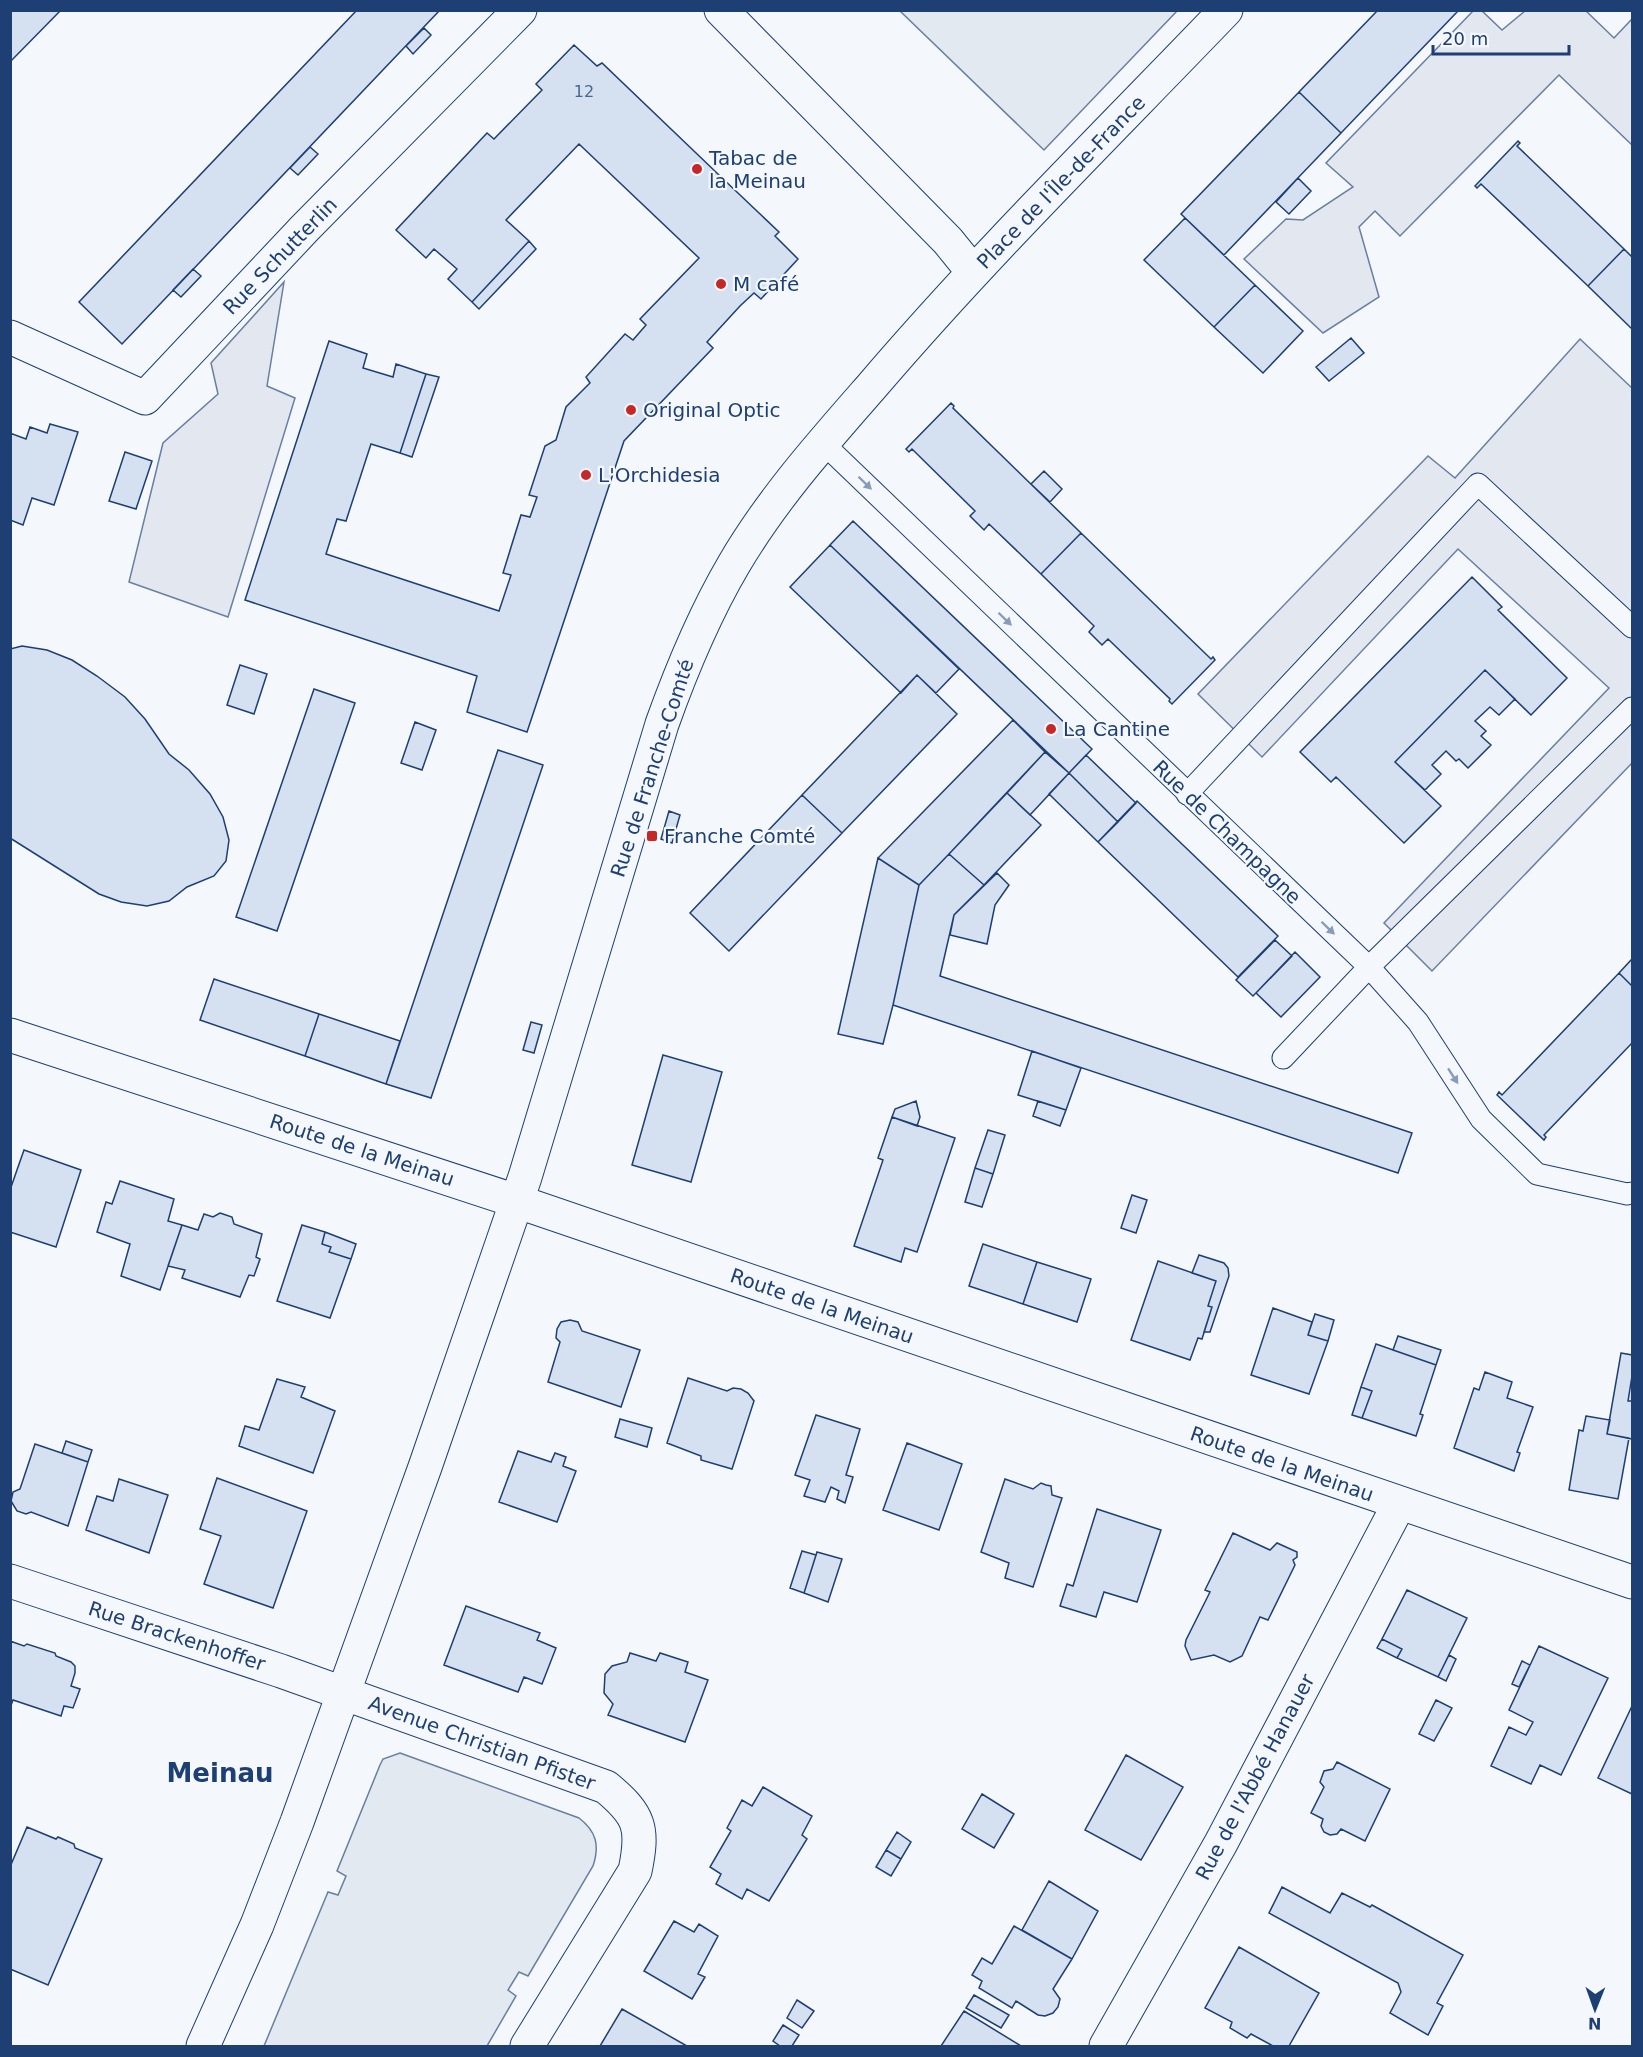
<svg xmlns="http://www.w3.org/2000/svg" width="1643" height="2057" font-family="'DejaVu Sans',sans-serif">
  <rect width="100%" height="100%" fill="#f4f7fb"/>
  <path fill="#e3e9f0" stroke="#687fa3" stroke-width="1.5" d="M900 11H1177L1044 150Z
    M400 1753 579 1818C596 1831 600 1845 593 1866L528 1976 519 1972 508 1990 516 1996 487 2046H264L328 1892 338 1895 346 1876 337 1871 380 1765 383 1759Z"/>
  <path fill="#e3e8f0" stroke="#687fa3" stroke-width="1.5" d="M1474 10 1482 11 1502 30 1525 11H1586L1614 38 1632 19V145L1559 75 1400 236 1375 211 1359 227 1379 297 1323 333 1244 259 1286 219 1303 220 1353 187 1326 163Z
    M284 282 267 386 295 398 228 617 129 582 163 443 218 394 211 363Z
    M1580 339 1632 388V763L1432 971 1384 923 1609 688 1458 549 1262 757 1198 694 1428 456 1455 478Z"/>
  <path fill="#d5e0f0" stroke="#1d3f73" stroke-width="1.5" d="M10 10H61L10 62Z
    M357 10H440L122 344 79 302Z
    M1378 10H1455L1457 12 1341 133 1299 92Z
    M424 28 431 35 413 54 406 46Z
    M574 45 597 66 602 63 719 175 779 232 775 236 798 259 761 299 754 293 740 306 707 342 713 348 624 441 527 732 467 712 477 676 245 600 329 341 367 354 363 368 393 377 396 364 426 374 400 453 371 444 346 521 337 519 326 554 499 611 511 575 503 573 521 515 530 517 537 497 529 495 545 446 556 440 566 407 590 383 586 377 625 334 633 340 646 325 640 319 699 258 579 144 506 220 529 241 472 302 448 279 457 269 434 249 426 258 396 230 487 133 494 139 542 90 536 84Z
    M1299 92 1341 133 1224 255 1181 214Z
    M1518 141 1520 143 1517 146 1624 249 1588 286 1481 184 1477 188 1475 186Z
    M310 147 318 154 298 175 290 168Z
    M1298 178 1311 191 1289 214 1276 202Z
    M1185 218 1255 285 1214 327 1144 260Z
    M529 241 536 249 479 309 472 302Z
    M1624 249 1632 257V329L1588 286Z
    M193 269 201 276 181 297 173 290Z
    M1255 285 1303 331 1263 373 1214 327Z
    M1351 338 1364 353 1329 381 1316 367Z
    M426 374 439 377 412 457 400 453Z
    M951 403 954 406 953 408 1081 533 1041 574 989 524 984 530 970 516 975 511 912 449 909 452 906 449Z
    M50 424 78 432 54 505 32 498 23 525 10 520V433L26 439 30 427 47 433Z
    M125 452 152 461 136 509 109 501Z
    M1044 471 1062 489 1050 502 1031 484Z
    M853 521 1092 749 1069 773 830 545Z
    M1081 533 1211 659 1213 657 1215 660 1172 704 1169 701 1170 699 1108 639 1102 645 1089 632 1094 626 1041 574Z
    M830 545 959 669 936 693 917 675 901 693 790 587Z
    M1472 577 1502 607 1498 610 1567 678 1531 715 1485 670 1395 762 1441 806 1404 843 1336 777 1331 782 1300 752Z
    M22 646 47 650 72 660 97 676 125 697 145 719 169 754 189 770 210 794 223 817 229 840 226 861 214 876 187 887 169 901 147 906 121 902 99 894 10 838V649Z
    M240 665 267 674 254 714 227 705Z
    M1485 670 1515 699 1499 715 1490 707 1475 721 1486 731 1481 736 1491 745 1468 768 1459 759 1456 761 1446 751 1432 765 1441 774 1425 790 1395 762Z
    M917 675 957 714 842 833 802 795Z
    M314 689 355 703 277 931 236 917Z
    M1013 720 1045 752 949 854 919 885 878 858Z
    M415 722 436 730 422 770 401 763Z
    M498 750 543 765 431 1098 386 1084Z
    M1045 752 1069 773 1030 815 1007 793Z
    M1086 755 1136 803 1118 822 1069 773Z
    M1069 773 1118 822 1098 842 1049 794Z
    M1007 793 1041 825 984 885 949 854Z
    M802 795 842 833 729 951 690 913Z
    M1137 801 1278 936 1238 977 1098 842Z
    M669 811 680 815 672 843 661 839Z
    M949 854 984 885 954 915 940 976 1412 1133 1398 1173 893 1005 919 885Z
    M878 858 919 885 893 1005 883 1044 838 1034Z
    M997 873 1009 885 995 905 987 944 950 935 954 915Z
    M1275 940 1292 956 1253 996 1236 980Z
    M1295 952 1320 977 1281 1017 1256 993Z
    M1632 959V986L1619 973Z
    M1619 973 1632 986V1043L1544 1135 1546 1137 1544 1140 1497 1095 1499 1092 1502 1095Z
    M214 979 319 1014 305 1056 200 1020Z
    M319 1014 400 1041 386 1084 305 1056Z
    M531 1022 542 1025 534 1053 523 1050Z
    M1032 1051 1081 1068 1066 1110 1018 1095Z
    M663 1055 722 1072 691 1182 632 1165Z
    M916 1101 920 1117 917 1126 892 1117 895 1109Z
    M1038 1101 1066 1110 1060 1126 1033 1116Z
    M892 1117 955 1138 917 1252 905 1248 901 1262 854 1246 883 1160 878 1158Z
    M988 1130 1005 1135 993 1174 975 1168Z
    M24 1150 81 1170 56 1247 10 1232V1190Z
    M975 1168 993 1174 982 1207 965 1202Z
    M120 1181 174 1199 168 1221 182 1225 160 1290 121 1276 130 1244 97 1232 106 1202 112 1204Z
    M1132 1195 1147 1200 1136 1233 1121 1228Z
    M220 1213 232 1217 234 1224 262 1234 256 1257 260 1259 254 1276 249 1275 240 1297 182 1278 185 1270 168 1266 182 1225 198 1230 204 1214 213 1217Z
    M302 1225 325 1232 322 1244 331 1247 329 1252 351 1259 330 1318 277 1301Z
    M325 1232 356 1244 351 1259 329 1252 331 1247 322 1244Z
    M983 1244 1037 1262 1023 1304 969 1286Z
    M1199 1255 1224 1263 1228 1268 1229 1276 1210 1332H1204L1212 1307 1208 1306 1216 1281 1192 1273Z
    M1158 1261 1216 1281 1208 1306 1212 1307 1202 1339 1198 1338 1190 1360 1131 1340Z
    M1037 1262 1091 1279 1077 1322 1023 1304Z
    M1273 1308 1312 1322 1308 1335 1328 1341 1309 1394 1251 1375Z
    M1315 1314 1334 1320 1328 1341 1308 1335Z
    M570 1320 578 1322 582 1331 640 1350 621 1407 548 1382 560 1342 556 1338 557 1329 561 1322Z
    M1398 1336 1441 1350 1436 1365 1393 1350Z
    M1376 1344 1436 1365 1420 1414 1423 1415 1416 1436 1362 1418 1372 1391 1361 1387Z
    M1621 1353 1632 1355V1376L1628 1401H1632V1439L1607 1434Z
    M1485 1372 1512 1382 1507 1398 1533 1407 1517 1452 1520 1453 1514 1471 1454 1448 1474 1388 1479 1390Z
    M1632 1376V1401H1628Z
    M688 1378 727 1391 733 1388 741 1389 748 1393 754 1401 732 1469 701 1460V1456L667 1443Z
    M277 1379 305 1387 301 1397 335 1411 313 1473 239 1446 245 1426 259 1430Z
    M1361 1387 1372 1391 1362 1418 1352 1415Z
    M816 1415 860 1429 846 1475 853 1477 845 1503 837 1499 839 1491 831 1487 825 1502 804 1496 810 1480 795 1475Z
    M1586 1416 1610 1420 1607 1434 1629 1438 1618 1499 1569 1490 1579 1430 1583 1431Z
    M620 1419 652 1428 647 1447 615 1437Z
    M66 1441 92 1450 88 1462 62 1453Z
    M907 1443 962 1464 939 1530 883 1510Z
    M35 1444 88 1462 68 1526 31 1512 26 1514 17 1511 11 1501 13 1492 20 1489Z
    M518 1451 551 1462 555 1453 566 1457 563 1466 576 1471 557 1522 499 1502Z
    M217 1478 307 1511 273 1608 204 1584 221 1536 200 1529Z
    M119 1479 168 1495 149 1553 86 1530 97 1496 113 1501Z
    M1005 1479 1033 1489 1041 1483 1046 1485 1051 1486 1052 1495 1062 1498 1033 1587 1005 1578 1009 1563 981 1552Z
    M1097 1509 1161 1530 1137 1602 1104 1592 1096 1617 1060 1606 1067 1584 1073 1586Z
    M1233 1533 1270 1550 1277 1543 1297 1552V1557L1293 1560 1295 1565 1268 1620 1260 1617 1242 1656 1230 1662 1214 1655 1191 1660 1185 1646 1186 1640 1210 1592 1205 1590Z
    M802 1551 816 1555 804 1593 790 1588Z
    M817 1552 842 1559 828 1602 804 1593Z
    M1407 1590 1467 1618 1438 1677 1397 1658 1402 1649 1382 1639Z
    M466 1606 540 1633 537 1640 556 1648 542 1684 524 1677 518 1692 444 1665Z
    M1382 1639 1402 1649 1397 1658 1377 1648Z
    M10 1641 24 1646 27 1644 55 1653 56 1656 71 1662 75 1666V1673L71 1686 80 1689 73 1708 64 1706 61 1716 13 1700 10 1708Z
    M1539 1646 1608 1678 1561 1775 1540 1765 1531 1784 1491 1766 1509 1727 1526 1735 1533 1722 1509 1710Z
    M630 1653 656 1661 660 1653 688 1662 685 1672 708 1680 685 1742 608 1715 613 1704 604 1693 605 1674 612 1666 627 1662Z
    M1449 1655 1456 1659 1446 1681 1438 1677Z
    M1522 1661 1530 1665 1519 1687 1512 1684Z
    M1436 1700 1452 1708 1434 1741 1419 1734Z
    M1632 1706V1794L1598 1778Z
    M1126 1755 1183 1787 1141 1860 1085 1830Z
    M1337 1762 1390 1789 1365 1841 1341 1829 1337 1834 1330 1835 1324 1832 1321 1826 1323 1819 1311 1813 1324 1787 1320 1782 1324 1771 1333 1769Z
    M763 1787 812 1816 802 1835 807 1839 769 1901 747 1889 742 1899 716 1884 721 1874 710 1867 731 1831 727 1828 742 1800 752 1806Z
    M982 1794 1014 1814 994 1848 962 1829Z
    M27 1827 56 1839 58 1837 74 1844 75 1848 102 1859 48 1985 10 1969V1867Z
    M897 1832 911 1842 901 1859 886 1850Z
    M886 1850 901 1859 891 1876 876 1867Z
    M1049 1881 1098 1911 1072 1959 1022 1930Z
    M1282 1887 1330 1913 1342 1893 1370 1907 1372 1905 1463 1955 1437 2003 1443 2006 1428 2035 1390 2013 1401 1992 1398 1983 1269 1913Z
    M674 1921 694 1932 699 1924 718 1936 698 1974 705 1977 692 1999 644 1971Z
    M1014 1926 1072 1959 1053 1989 1060 1999 1058 2007 1053 2013 1045 2016 1038 2015 1016 2001 1012 2008 979 1988 982 1981 972 1975 982 1958 992 1964Z
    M1239 1947 1319 1993 1289 2046H1273L1251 2034 1247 2038 1230 2028 1232 2022 1205 2008Z
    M974 1995 1009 2015 1001 2028 966 2008Z
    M797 2000 814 2011 802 2028 787 2018Z
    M622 2009 687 2046H600Z
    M964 2011 1021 2046H941Z
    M783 2025 799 2035 792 2046H780L773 2041Z"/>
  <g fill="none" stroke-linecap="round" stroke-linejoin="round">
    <defs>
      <path id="lane" d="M823 443 1369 967 1418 1022 1481 1119 1537 1174 1627 1194 1632 1193
        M1187 794 1478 484 1632 627
        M1283 1058 1369 967 1632 708"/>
      <path id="street" d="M721 10 948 241 973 272
        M10 337 145 398 305 228 520 10
        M10 1581 281 1671 606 1787C640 1815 644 1828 635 1871L527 2046
        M203 2046 257 1925 297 1822 425 1467 525 1177 662 724C682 668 704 615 734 564 772 499 823 442 872 386 984 255 1107 134 1226 10
        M1106 2046 1221 1843 1399 1504"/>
      <path id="secondary" d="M10 1035 516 1201 1632 1582"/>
    </defs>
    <use href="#lane" stroke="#1d3f73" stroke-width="23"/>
    <use href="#street" stroke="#1d3f73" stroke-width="35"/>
    <use href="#secondary" stroke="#1d3f73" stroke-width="35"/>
    <use href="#lane" stroke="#f4f7fb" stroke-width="21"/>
    <use href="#street" stroke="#f4f7fb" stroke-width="33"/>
    <use href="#secondary" stroke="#f4f7fb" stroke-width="33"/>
  </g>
  <defs><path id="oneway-solid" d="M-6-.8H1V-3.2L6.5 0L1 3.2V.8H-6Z" transform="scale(1.5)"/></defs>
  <g fill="#889bb7">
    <use href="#oneway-solid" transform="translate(865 483) rotate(44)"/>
    <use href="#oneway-solid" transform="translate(1005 619) rotate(44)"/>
    <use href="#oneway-solid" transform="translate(1328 928) rotate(44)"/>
    <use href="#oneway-solid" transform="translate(1453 1076) rotate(57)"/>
  </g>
  <g fill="#c62828" stroke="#f4f7fb" stroke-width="2">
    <circle cx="697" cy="169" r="6"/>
    <circle cx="721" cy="284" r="6"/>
    <circle cx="631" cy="410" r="6"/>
    <circle cx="586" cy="475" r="6"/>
    <circle cx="1051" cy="729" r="6"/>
    <rect x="646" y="830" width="12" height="12" rx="3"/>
  </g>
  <g text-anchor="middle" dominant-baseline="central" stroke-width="4.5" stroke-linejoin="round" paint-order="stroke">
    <g font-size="16" fill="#4b6792">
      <text x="584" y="91">12</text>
    </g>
    <g font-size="20" fill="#1d3f73" stroke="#f4f7fb" text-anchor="start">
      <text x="709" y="158">Tabac de<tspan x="709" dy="23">la Meinau</tspan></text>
      <text x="733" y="284">M café</text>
      <text x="643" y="410">Original Optic</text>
      <text x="598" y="475">L'Orchidesia</text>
      <text x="1063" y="729">La Cantine</text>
      <text x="664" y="836">Franche Comté</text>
    </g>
    <g font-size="20" fill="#1d3f73" stroke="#f4f7fb">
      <text transform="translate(1061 182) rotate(-46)">Place de l'Île-de-France</text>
      <text transform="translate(280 256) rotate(-46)">Rue Schutterlin</text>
      <text transform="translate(652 768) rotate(-72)">Rue de Franche-Comté</text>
      <text transform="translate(1227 832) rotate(44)">Rue de Champagne</text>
      <text transform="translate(362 1150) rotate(18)">Route de la Meinau</text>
      <text transform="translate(822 1306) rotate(19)">Route de la Meinau</text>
      <text transform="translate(1282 1464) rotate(19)">Route de la Meinau</text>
      <text transform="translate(177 1636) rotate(18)">Rue Brackenhoffer</text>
      <text transform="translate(482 1743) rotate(20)">Avenue Christian Pfister</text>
      <text transform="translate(1255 1777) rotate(-62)">Rue de l'Abbé Hanauer</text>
    </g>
    <g font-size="26" font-weight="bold" fill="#1d3f73" stroke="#f4f7fb">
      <text x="220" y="1773">Meinau</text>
    </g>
  </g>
  <rect width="1643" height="2057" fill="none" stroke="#1d3f73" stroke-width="24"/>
  <g transform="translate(1595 2009) rotate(181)" stroke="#f4f7fb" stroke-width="4.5" paint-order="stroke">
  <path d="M0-4.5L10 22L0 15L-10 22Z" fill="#1d3f73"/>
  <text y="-9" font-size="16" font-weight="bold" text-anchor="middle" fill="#1d3f73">N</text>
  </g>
  <path d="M1433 45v9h136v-9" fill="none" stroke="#1d3f73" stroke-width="3"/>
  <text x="1442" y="45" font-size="18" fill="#1d3f73" stroke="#f4f7fb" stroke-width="4.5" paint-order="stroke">20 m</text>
</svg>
